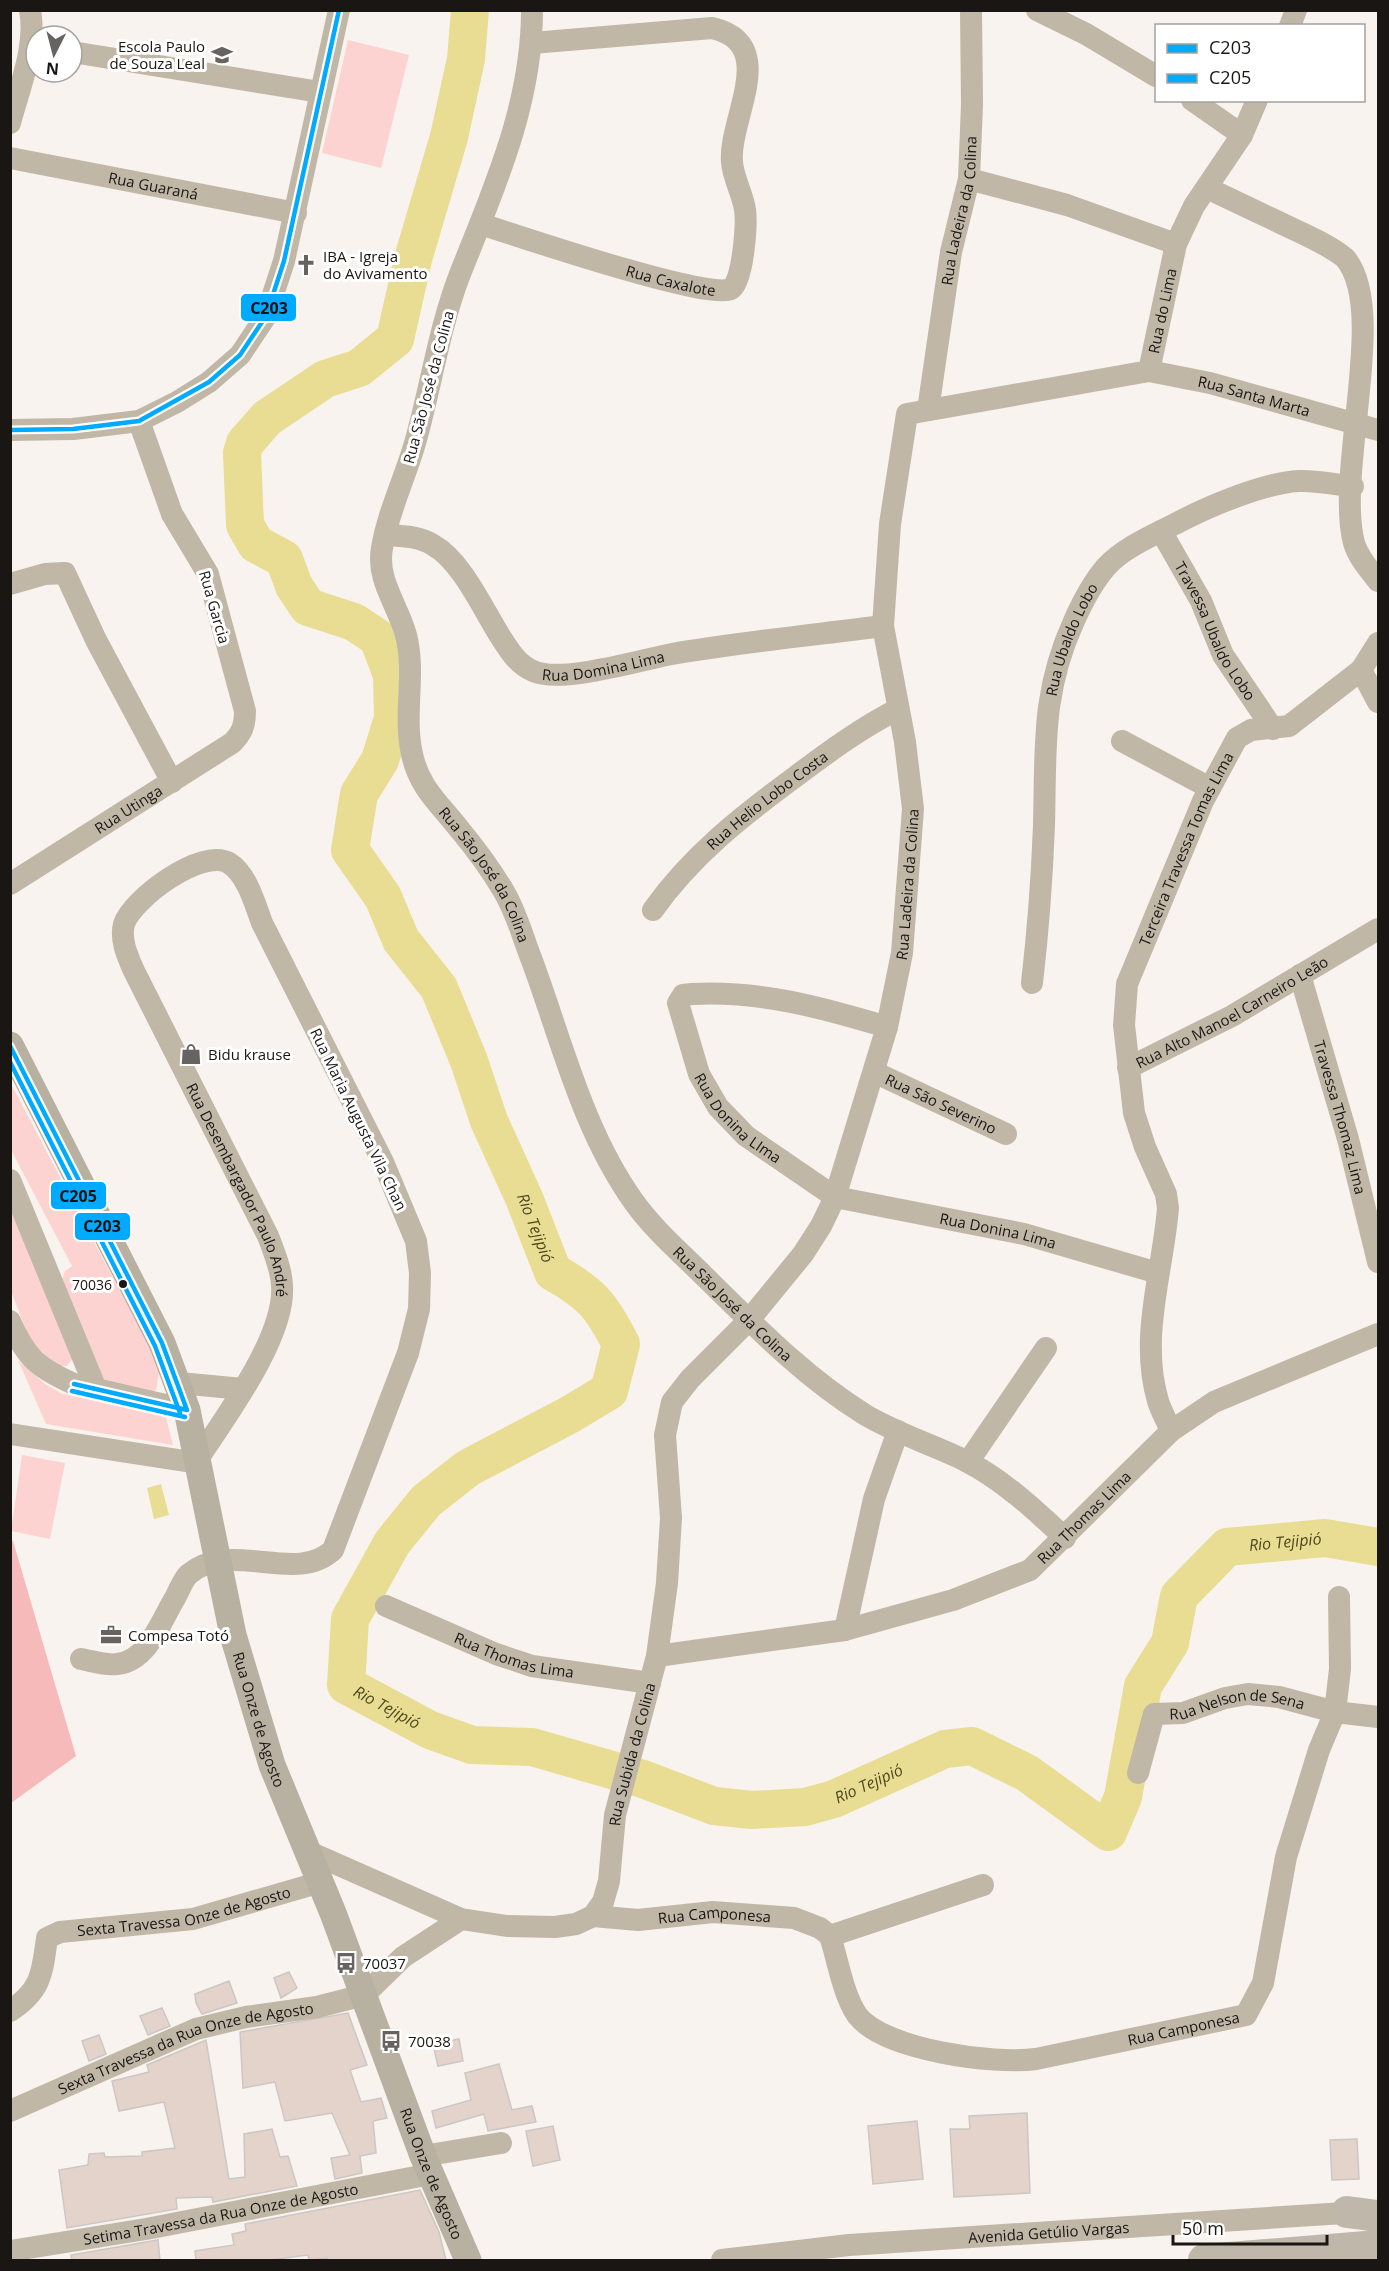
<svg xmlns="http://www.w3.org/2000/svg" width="1389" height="2271" font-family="'Open Sans',sans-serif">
  <rect width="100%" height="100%" fill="#f8f3ee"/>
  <path fill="#fcd3d0" d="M348 40 409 55 381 168 322 153Z
    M10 1082 152 1352 159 1373 156 1390 149 1393 117 1388 104 1379 94 1365 61 1284 65 1271 72 1266 11 1150Z
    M10 1209 74 1357 67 1366H56L30 1340 11 1291Z
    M18 1360 45 1384 62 1394 164 1410 173 1445 46 1424Z
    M22 1455 65 1463 50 1539 11 1531Z"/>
  <path fill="#f5bab9" d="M11 1540 13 1541 76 1756 11 1803Z"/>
  <path fill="#e8dd93" d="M161 1484 169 1515 154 1519 147 1488Z"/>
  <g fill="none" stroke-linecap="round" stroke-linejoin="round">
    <path stroke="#e8dd93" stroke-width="38" id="s1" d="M470 10 466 59 449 137 413 259 395 339 359 368 325 379 267 418 245 443 242 453 245 525 256 544 284 559 294 586 308 607 354 622 378 638 392 675 393 718 380 760 359 794 350 850 383 897 401 940 439 988 469 1061 489 1121 524 1198 553 1272C591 1293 601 1305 621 1344L609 1391 569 1415 468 1468 426 1501 392 1543 350 1619 346 1685 430 1730 472 1745 532 1747 643 1779 714 1806 752 1810 805 1807 834 1799 945 1749 972 1746 1027 1773 1108 1832 1123 1797 1143 1686 1170 1643 1179 1596 1227 1547 1325 1538 1378 1547"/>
  </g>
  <path fill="#e4d3cb" stroke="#cbc7c4" stroke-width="1.5" d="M289 1972 297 1988 281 1998 274 1978Z
    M229 1981 237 2003 202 2014 196 2003 195 1994Z
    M162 2008 170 2026 148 2035 140 2016Z
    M348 2013 367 2065 350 2070 361 2102 381 2098 387 2118 373 2121 376 2153 360 2156 362 2173 335 2179 331 2158 350 2155 332 2113 285 2121 275 2082 243 2088 240 2032Z
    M99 2035 106 2054 89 2061 82 2041Z
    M459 2039 463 2061 438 2066 433 2044Z
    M206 2040 229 2179 245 2177 244 2134 272 2129 280 2157 288 2156 297 2186 213 2202 212 2197 176 2198 177 2209 67 2228 59 2170 88 2165 89 2154 104 2153 105 2157 142 2156V2152L175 2148 164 2102 119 2111 112 2081 149 2072 147 2065Z
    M499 2064 512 2110 532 2106 536 2122 488 2131 484 2114 436 2128 432 2111 471 2100 465 2073Z
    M1027 2113 1030 2193 954 2197 950 2129H970L969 2116Z
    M917 2121 923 2179 873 2184 868 2126Z
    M553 2126 560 2160 533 2166 526 2131Z
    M1357 2139 1359 2179 1332 2180 1330 2140Z
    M420 2190 439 2232 446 2260H327V2258L309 2260 308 2255 270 2260H196L195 2251 234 2245 232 2234 246 2231 245 2224Z
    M158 2240 160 2260H72L71 2255Z"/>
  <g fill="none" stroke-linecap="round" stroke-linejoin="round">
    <g stroke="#c0b7a7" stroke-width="22">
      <path id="s2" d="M532 10C532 105 494 188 460 274 439 328 431 387 415 443 405 478 388 512 382 548 376 580 398 605 406 635 416 674 403 714 412 754 419 788 440 804 460 830 475 848 491 870 503 890 516 911 522 935 531 958 562 1041 582 1129 634 1202 654 1230 680 1252 704 1276 753 1324 804 1377 864 1414 895 1433 931 1444 964 1460 1002 1479 1034 1509 1065 1538"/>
      <path d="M1037 10 1086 34 1156 76"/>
      <path d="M1290 26 1296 10"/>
      <path d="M72 52 320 92"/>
      <path d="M1192 100 1242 135"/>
      <path d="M10 123C19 88 37 47 30 10"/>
      <path id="s3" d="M10 158 296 213"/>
      <path d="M969 179 1067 205 1176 244"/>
      <path d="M1207 188C1234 201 1262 214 1289 227 1308 236 1329 245 1345 258 1389 309 1335 471 1354 543 1358 557 1369 569 1378 581"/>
      <path id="s4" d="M481 224C515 235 710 301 731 289 743 282 747 224 745 210 743 194 733 178 732 162 728 119 781 44 712 28L532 43"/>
      <path id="s5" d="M1149 371 1210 383 1378 430"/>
      <path id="s6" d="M928 410 951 252 969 179 972 104 971 10"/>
      <path d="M10 430 73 429 139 421 177 402 209 382 240 355 266 316 284 261 339 10"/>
      <path id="s7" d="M1161 531 1201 601 1223 655 1273 729"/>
      <path id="s8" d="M385 535C401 536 419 536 433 545 461 560 483 609 500 636 509 650 517 664 533 671 561 684 640 660 672 654 742 642 813 635 883 626"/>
      <path d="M10 584 45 574 65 573 96 640 172 782"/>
      <path d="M1378 643 1361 670 1378 702"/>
      <path d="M1122 741 1210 788"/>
      <path id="s9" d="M10 884 232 743C242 733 245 726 245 711L208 574 172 514 139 421"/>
      <path id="s10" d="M653 910C691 856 742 816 795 777 828 752 861 728 898 709"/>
      <path id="s11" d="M1300 975 1348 1139 1378 1262"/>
      <path id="s12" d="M1032 983C1038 931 1042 878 1044 825 1046 749 1041 693 1074 621 1082 603 1093 582 1106 567 1123 548 1153 535 1175 524 1207 507 1263 483 1299 481 1316 480 1336 485 1353 486"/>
      <path id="s13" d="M887 1027C823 1008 760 990 692 994L683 995 678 1003 699 1074 718 1107 746 1136 835 1197 1024 1234 1158 1273"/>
      <path id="s14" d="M1128 1068 1232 1016 1378 929"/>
      <path id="s15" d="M874 1072 1006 1134"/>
      <path d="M10 1180 96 1389"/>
      <path d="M10 1321C26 1358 38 1368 74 1384L187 1410"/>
      <path d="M179 1383 243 1389"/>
      <path id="s16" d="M1171 1431C1167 1421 1161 1411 1158 1401 1139 1337 1163 1271 1168 1208L1166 1194 1145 1147 1134 1113 1124 1025 1127 984 1203 801 1237 738 1251 730 1289 726 1361 670"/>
      <path d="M10 1434 198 1463"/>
      <path d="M968 1462 1046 1348"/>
      <path id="s17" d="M386 1606 496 1654 532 1666 650 1683"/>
      <path d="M845 1630 874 1499 898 1431"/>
      <path id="s18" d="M657 1656 845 1630 953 1600 1030 1570 1171 1431 1214 1402 1378 1334"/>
      <path id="s19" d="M81 1659C92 1661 106 1666 117 1664 148 1661 161 1621 175 1598 179 1591 183 1579 189 1574 231 1539 296 1585 333 1550L408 1353 419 1309 420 1273 416 1241 383 1162 262 923C255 904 247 874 229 863 202 847 132 899 124 924 120 939 127 955 133 969L268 1236C274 1252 281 1268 282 1285 286 1336 226 1416 198 1459"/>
      <path id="s20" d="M1138 1773 1154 1714 1183 1713 1225 1698 1248 1694 1279 1697 1335 1712 1378 1717"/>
      <path id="s21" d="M307 1851 461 1919 507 1926 555 1927 576 1924 593 1916 603 1902 609 1881 615 1815 657 1656 667 1583 671 1518 665 1435 672 1402 690 1379 749 1320 803 1254 821 1226 835 1197 887 1027 902 953 913 809 905 742 883 626 890 524 907 414 1149 371 1176 244 1194 206 1242 135 1257 100"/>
      <path id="s22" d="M593 1916 638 1920 713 1912 794 1918 820 1928 830 1936C838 1961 843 1994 857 2015 883 2050 995 2065 1036 2059L1246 2015 1263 1983 1286 1857 1319 1750 1335 1712 1340 1669 1339 1597"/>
      <path d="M830 1936 983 1885"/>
      <path id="s23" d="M10 2011C42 1990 42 1973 47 1938L60 1932 193 1919 321 1882"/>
      <path id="s24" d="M10 2111 196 2029 246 2017 317 2007 364 1995 403 1957 461 1919"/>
      <path d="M423 2156 501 2143"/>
      <path id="s25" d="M10 2251 146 2229 431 2174"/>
      <path id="s26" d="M722 2260 849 2245 1360 2212"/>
    </g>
    <path stroke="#b8b0a1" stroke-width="27" id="s27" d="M10 1045 162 1343 187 1410 233 1635 272 1765 333 1913 423 2156 468 2260"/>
    <path stroke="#beb7aa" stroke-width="32" d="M1347 2212 1378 2216
      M1204 2260 1378 2246"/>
    <defs>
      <path id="bus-1" d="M10 430 73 429 139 421 209 382 240 355 266 316 284 261 339 10
        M10 1046 162 1343 187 1410
        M74 1384 187 1410"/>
      <path id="bus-2" d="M10 1062 155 1346 180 1413
        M72 1391 185 1417"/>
    </defs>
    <use href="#bus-1" stroke="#fff" stroke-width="9"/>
    <use href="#bus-2" stroke="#fff" stroke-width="9"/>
    <use href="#bus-1" stroke="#0af" stroke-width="4.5"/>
    <use href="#bus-2" stroke="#0af" stroke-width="4.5"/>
  </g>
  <defs>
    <symbol id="school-bare" viewBox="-9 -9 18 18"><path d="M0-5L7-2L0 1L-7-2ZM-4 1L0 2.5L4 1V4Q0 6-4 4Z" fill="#676360" stroke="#fff" stroke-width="2.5" paint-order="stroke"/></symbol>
    <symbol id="church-bare" viewBox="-9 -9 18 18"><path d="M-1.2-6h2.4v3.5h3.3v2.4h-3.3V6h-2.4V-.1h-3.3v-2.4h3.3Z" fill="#676360" stroke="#fff" stroke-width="2.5" paint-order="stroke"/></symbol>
    <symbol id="shop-bare" viewBox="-9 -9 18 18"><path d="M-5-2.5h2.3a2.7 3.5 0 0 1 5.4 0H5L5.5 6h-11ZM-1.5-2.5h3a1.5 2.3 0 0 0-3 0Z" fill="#676360" stroke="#fff" stroke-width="2.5" paint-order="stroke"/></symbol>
    <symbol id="office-bare" viewBox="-9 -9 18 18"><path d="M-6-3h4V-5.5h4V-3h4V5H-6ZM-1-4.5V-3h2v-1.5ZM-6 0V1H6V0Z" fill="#676360" stroke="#fff" stroke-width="2.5" paint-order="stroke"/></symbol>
    <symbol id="bus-bare" viewBox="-9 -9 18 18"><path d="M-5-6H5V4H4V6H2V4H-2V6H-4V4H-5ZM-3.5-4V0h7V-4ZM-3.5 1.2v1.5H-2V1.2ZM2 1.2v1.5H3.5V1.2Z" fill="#676360" stroke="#fff" stroke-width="2.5" paint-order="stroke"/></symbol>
  </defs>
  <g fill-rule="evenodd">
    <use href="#school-bare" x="207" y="40" width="30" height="30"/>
    <use href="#church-bare" x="291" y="250" width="30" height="30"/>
    <use href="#shop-bare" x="176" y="1039" width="30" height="30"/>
    <use href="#office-bare" x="96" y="1620" width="30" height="30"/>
    <use href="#bus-bare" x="331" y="1948" width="30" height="30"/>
    <use href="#bus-bare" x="376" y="2026" width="30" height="30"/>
  </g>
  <circle fill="#191614" stroke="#fff" stroke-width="2" cx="123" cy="1284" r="5"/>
  <g text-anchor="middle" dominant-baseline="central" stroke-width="6" stroke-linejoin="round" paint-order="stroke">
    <g font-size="14" fill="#191614" stroke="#fff" text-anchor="end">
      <text x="112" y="1284">70036</text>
    </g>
    <g font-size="15" fill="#191614" stroke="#fff" text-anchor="start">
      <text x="205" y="46" text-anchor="end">Escola Paulo<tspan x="205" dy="17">de Souza Leal</tspan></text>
      <text x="323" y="256">IBA - Igreja<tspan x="323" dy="17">do Avivamento</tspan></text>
      <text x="208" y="1054">Bidu krause</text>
      <text x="128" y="1635">Compesa Totó</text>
      <text x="363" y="1963">70037</text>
      <text x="408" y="2041">70038</text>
    </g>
    <g font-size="15" fill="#191614" stroke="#fff">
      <text stroke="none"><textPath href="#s3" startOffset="146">Rua Guaraná</textPath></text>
      <text stroke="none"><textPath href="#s6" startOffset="202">Rua Ladeira da Colina</textPath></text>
      <text stroke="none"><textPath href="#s4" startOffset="198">Rua Caxalote</textPath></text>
      <text stroke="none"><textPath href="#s21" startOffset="2196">Rua do Lima</textPath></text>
      <text transform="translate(428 387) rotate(-75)">Rua São José da Colina</text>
      <text stroke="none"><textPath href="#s5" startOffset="108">Rua Santa Marta</textPath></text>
      <text transform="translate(215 607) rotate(74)">Rua Garcia</text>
      <text stroke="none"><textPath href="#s7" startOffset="114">Travessa Ubaldo Lobo</textPath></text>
      <text stroke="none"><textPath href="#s12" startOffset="348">Rua Ubaldo Lobo</textPath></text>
      <text stroke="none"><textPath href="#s8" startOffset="284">Rua Domina Lima</textPath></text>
      <text stroke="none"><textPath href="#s10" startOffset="159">Rua Helio Lobo Costa</textPath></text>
      <text stroke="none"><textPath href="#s9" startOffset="140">Rua Utinga</textPath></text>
      <text stroke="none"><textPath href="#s16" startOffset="606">Terceira Travessa Tomas Lima</textPath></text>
      <text stroke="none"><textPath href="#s2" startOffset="914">Rua São José da Colina</textPath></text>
      <text stroke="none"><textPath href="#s21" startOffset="1414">Rua Ladeira da Colina</textPath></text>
      <text stroke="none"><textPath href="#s14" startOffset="118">Rua Alto Manoel Carneiro Leão</textPath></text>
      <text stroke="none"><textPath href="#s15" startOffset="74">Rua São Severino</textPath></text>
      <text stroke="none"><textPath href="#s13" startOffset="351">Rua Donina LIma</textPath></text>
      <text transform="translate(359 1119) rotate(64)">Rua Maria Augusta Vila Chan</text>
      <text stroke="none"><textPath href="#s11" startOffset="148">Travessa Thomaz Lima</textPath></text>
      <text stroke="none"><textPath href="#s19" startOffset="1476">Rua Desembargador Paulo André</textPath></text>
      <text stroke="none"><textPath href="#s13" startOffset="644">Rua Donina Lima</textPath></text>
      <text stroke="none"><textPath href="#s2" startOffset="1418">Rua São José da Colina</textPath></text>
      <text stroke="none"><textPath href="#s18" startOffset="460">Rua Thomas Lima</textPath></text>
      <text stroke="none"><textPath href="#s17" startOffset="138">Rua Thomas Lima</textPath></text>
      <text stroke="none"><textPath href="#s20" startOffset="146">Rua Nelson de Sena</textPath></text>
      <text stroke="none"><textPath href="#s27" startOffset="724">Rua Onze de Agosto</textPath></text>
      <text stroke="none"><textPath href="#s21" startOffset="471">Rua Subida da Colina</textPath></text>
      <text stroke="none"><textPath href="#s23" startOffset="226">Sexta Travessa Onze de Agosto</textPath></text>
      <text stroke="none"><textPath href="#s22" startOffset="122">Rua Camponesa</textPath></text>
      <text stroke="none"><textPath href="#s22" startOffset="666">Rua Camponesa</textPath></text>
      <text stroke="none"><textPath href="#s24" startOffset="188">Sexta Travessa da Rua Onze de Agosto</textPath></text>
      <text stroke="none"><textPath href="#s27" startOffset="1210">Rua Onze de Agosto</textPath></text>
      <text stroke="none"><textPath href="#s25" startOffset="214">Setima Travessa da Rua Onze de Agosto</textPath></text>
      <text stroke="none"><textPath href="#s26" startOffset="328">Avenida Getúlio Vargas</textPath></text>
    </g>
    <g font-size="16" font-style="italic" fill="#4e481d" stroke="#fff">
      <text stroke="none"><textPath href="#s1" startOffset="1438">Rio Tejipió</textPath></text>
      <text stroke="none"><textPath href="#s1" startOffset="3256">Rio Tejipió</textPath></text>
      <text stroke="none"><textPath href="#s1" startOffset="2103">Rio Tejipió</textPath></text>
      <text stroke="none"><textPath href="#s1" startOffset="2607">Rio Tejipió</textPath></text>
    </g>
  </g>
  <g stroke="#fff" stroke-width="2">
    <rect x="240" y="293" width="57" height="29" rx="6" fill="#0af"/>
    <rect x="50" y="1181" width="57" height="29" rx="6" fill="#0af"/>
    <rect x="74" y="1212" width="57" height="29" rx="6" fill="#0af"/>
  </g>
  <g font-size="16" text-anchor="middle" font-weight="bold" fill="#111">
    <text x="269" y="314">C203</text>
    <text x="78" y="1202">C205</text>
    <text x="102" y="1232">C203</text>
  </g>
  <rect width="1389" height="2271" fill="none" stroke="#191614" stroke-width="24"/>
  <rect x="1155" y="24" width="210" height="78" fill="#ffffff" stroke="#a3a2a1" stroke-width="1.5"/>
  <rect x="1167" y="44" width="30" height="9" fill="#00aaff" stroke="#a3a2a1" stroke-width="1.5"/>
  <text x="1209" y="54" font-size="18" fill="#191614">C203</text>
  <rect x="1167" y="74" width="30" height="9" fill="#00aaff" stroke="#a3a2a1" stroke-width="1.5"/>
  <text x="1209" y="84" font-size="18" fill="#191614">C205</text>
  <g transform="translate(54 54) rotate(186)"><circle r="28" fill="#ffffff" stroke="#a3a2a1" stroke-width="1.5"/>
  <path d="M0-4.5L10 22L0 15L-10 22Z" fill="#676360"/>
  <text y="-9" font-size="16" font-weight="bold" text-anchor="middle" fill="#191614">N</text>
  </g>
  <path d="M1173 2235v9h154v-9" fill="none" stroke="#191614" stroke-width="3"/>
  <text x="1182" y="2235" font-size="18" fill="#191614" stroke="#ffffff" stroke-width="4.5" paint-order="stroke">50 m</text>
</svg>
